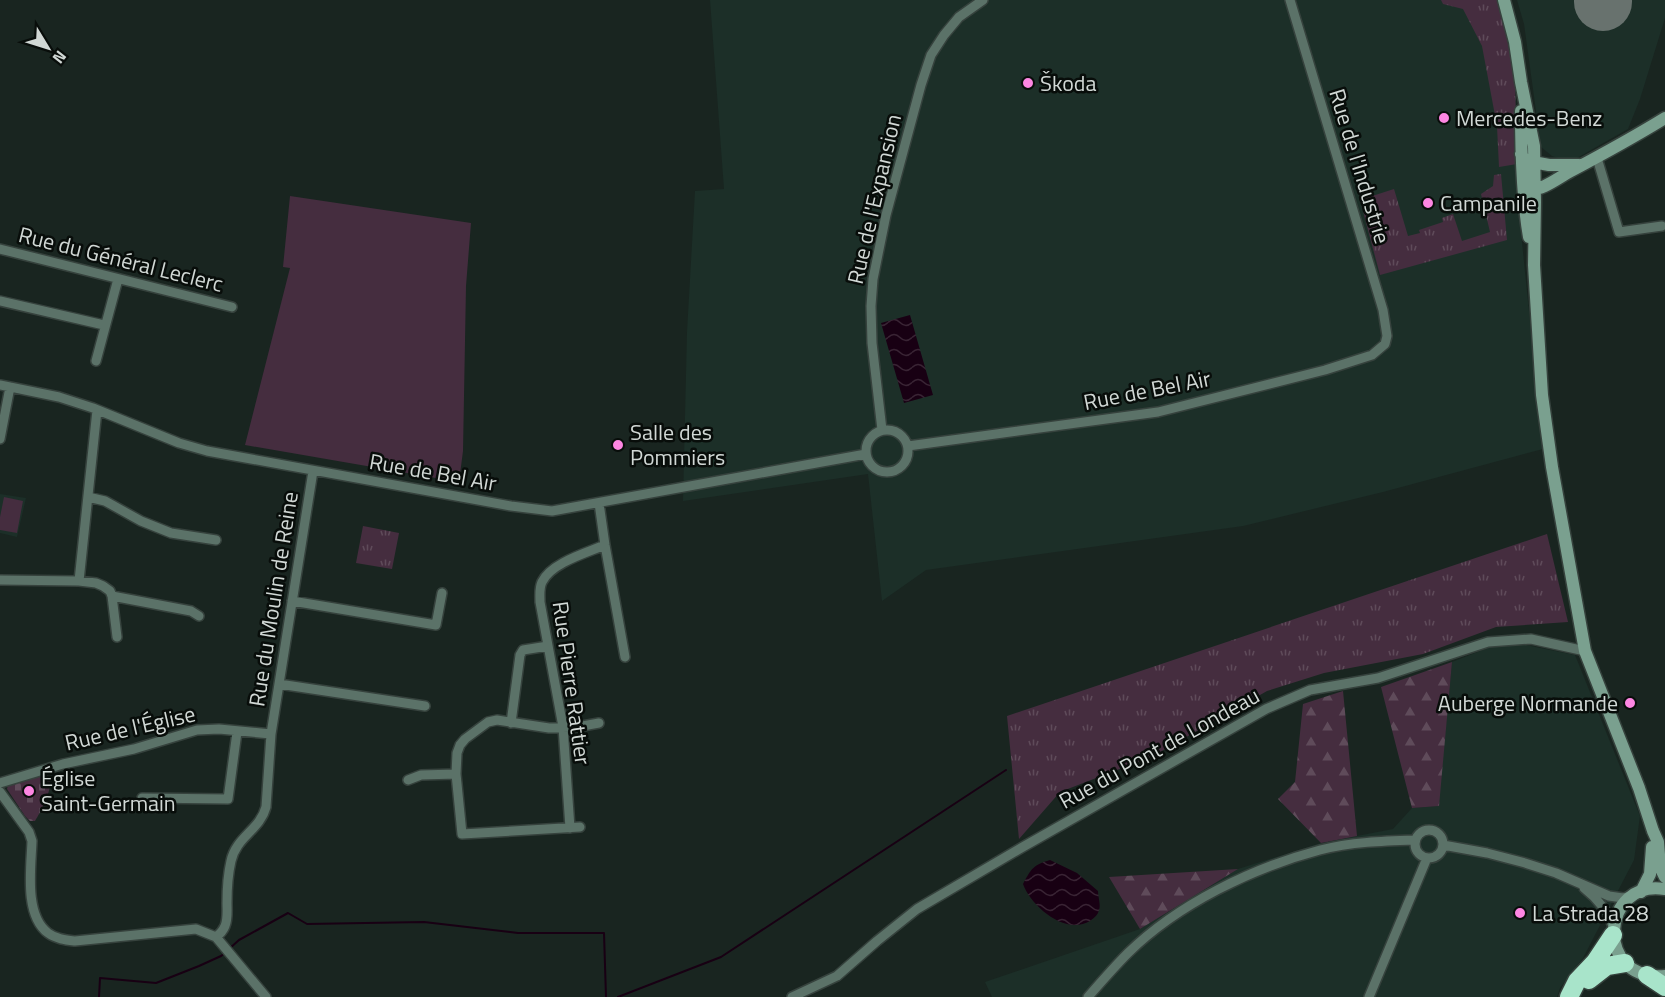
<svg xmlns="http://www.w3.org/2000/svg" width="1665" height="997" font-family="'Titillium Web',sans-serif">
  <defs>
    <pattern id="grass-tufts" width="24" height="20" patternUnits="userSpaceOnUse" patternTransform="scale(1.5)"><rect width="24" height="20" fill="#452d3f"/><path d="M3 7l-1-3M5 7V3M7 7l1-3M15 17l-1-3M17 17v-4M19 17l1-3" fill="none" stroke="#5f4b5a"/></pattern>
    <pattern id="forest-firs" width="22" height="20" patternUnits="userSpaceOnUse" patternTransform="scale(1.5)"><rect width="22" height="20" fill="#452d3f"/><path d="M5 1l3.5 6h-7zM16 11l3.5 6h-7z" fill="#5f4b5a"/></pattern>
    <pattern id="cemetery-stones" width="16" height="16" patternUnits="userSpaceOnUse" patternTransform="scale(1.5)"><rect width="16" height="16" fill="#452d3f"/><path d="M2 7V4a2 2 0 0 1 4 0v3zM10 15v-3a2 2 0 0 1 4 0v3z" fill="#5f4b5a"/></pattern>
    <pattern id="water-waves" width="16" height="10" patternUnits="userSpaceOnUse" patternTransform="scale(1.5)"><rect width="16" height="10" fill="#180013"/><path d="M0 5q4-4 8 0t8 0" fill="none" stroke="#392434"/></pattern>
  </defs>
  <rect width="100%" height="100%" fill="#192520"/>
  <path fill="#1c2f28" d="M710 0H1497L1515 78 1518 203 1543 449 1383 492 1243 526 926 570 882 601 868 474 683 501 687 332 695 191 724 189Z
    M1517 0H1665V18L1640 99 1628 129 1577 158 1564 160 1552 156 1541 147 1524 24Z
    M0 494 26 498 17 537 0 533Z
    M1526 645 1575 655 1640 816 1634 860 1583 958 1560 988 1557 997H992L985 982 1140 929 1238 869 1321 843 1393 829 1412 808 1438 806 1452 662 1490 647Z"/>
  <path fill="url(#grass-tufts)" d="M1441 0H1499L1515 78 1517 164 1499 167 1497 126 1482 46 1463 9 1443 4Z
    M1501 174 1507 240 1380 275 1360 200 1394 189 1408 236 1420 233 1419 230 1443 222 1442 218 1453 214 1462 241 1490 232 1481 194 1493 186 1494 175Z
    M363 526 399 533 392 569 356 563Z
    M1547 534 1568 622 1496 627 1423 654 1324 673 1267 691 1153 756 1060 792 1019 839 1007 716Z"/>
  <path fill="url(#forest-firs)" d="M1452 662 1439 806 1412 808 1381 687Z
    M1343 691 1357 836 1321 843 1278 799 1295 782 1303 704Z
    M1238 869 1140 929 1109 877Z"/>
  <path fill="url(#cemetery-stones)" d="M44 774C46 775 48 775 49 777 55 785 40 813 35 821H30L25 816 7 789 8 785Z"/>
  <path fill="#452d3f" d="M290 196 471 223 466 286 463 451 459 482 245 445 290 268 283 267Z
    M4 497 23 501 17 533 0 530V517Z"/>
  <path fill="url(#water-waves)" d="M910 315 933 395 904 403 881 323Z
    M1050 860 1077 873 1098 891C1098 897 1101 905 1099 910 1098 915 1094 918 1090 921 1065 936 1031 906 1023 884 1031 869 1033 865 1050 860Z"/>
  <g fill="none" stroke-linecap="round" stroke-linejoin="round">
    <path stroke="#180013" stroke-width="2" d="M229 949 239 940 288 913 307 924 424 922 518 933H604L606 997
      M99 997 100 978 156 983 199 966 221 956 225 953
      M618 997 721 957 1006 770"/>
    <path stroke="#68726e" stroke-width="58" d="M1603 2V0"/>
    <defs>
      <path id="street" d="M1597 158 1619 232 1662 226
        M0 249 232 307
        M0 301 104 325
        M96 361 118 279
        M0 385 59 397 93 408 179 443 207 451 511 506 552 511 866 454
        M882 430 872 343 871 306 873 279 886 215 921 85 931 55 944 35 959 17 983 0
        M866 451a21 21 0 1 1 42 0a21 21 0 1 1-42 0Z
        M0 439 10 387
        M908 446 1158 412 1325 370 1372 355 1385 344 1387 336 1383 310 1290 0
        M88 497 105 501 141 521 171 533 216 540
        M599 503 605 545 625 657
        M0 580 79 581 96 583 103 586 110 591 112 596 117 637
        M79 581 97 410
        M112 596 191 611 199 616
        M292 601 436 625 442 593
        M279 684 425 706
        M511 723 520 655 523 650 548 646
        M408 780 421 775 456 774
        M0 783 63 764 134 749 197 730 219 729 271 734
        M0 792 29 832 32 841C31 868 24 915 48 933 56 939 66 940 75 941L196 929 216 937 266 997
        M142 798 228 799 237 732
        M580 827 462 834 456 774 457 753 460 745 465 739 488 722 497 720 549 728 577 727 599 723
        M570 828 563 727 540 602C540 595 539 588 542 582 551 563 586 553 605 545
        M1415 844a14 14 0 1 1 28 0a14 14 0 1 1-28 0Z
        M1443 845 1487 853 1525 863 1556 873 1609 896 1623 898 1632 896
        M1584 888C1598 899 1607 910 1613 926
        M216 937C220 934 223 931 225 926 228 919 227 911 227 903 227 889 228 874 231 861 236 837 260 830 266 807L271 734 313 471
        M792 997 837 976 877 941 917 909 1021 848 1266 709 1310 690 1378 678 1488 642 1531 639 1585 651
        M1088 997C1101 982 1114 967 1128 953 1178 904 1252 868 1320 850 1351 842 1383 841 1415 840
        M1369 997 1427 858"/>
      <path id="secondary" d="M1504 0 1515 42 1521 82 1534 146 1535 202 1534 265 1542 395 1552 467 1585 651 1639 788 1653 831 1658 842 1660 867 1665 877
        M1521 111C1521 153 1522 196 1529 237
        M1521 154 1525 160 1526 173
        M1533 162 1549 165H1579
        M1529 189C1543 191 1559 177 1571 171 1603 154 1634 137 1665 118
        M1665 889C1601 878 1593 982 1665 976
        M1641 892 1650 874 1652 847"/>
      <path id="highway" d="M1647 975 1665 987
        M1589 980 1607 966 1625 963
        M1569 997 1577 981 1595 962 1613 935"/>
    </defs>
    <use href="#street" stroke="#36423d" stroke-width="12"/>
    <use href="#secondary" stroke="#36423d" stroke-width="15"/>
    <use href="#highway" stroke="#36423d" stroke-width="21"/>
    <use href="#street" stroke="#5b7268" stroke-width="9"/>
    <use href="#secondary" stroke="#7aa08f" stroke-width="12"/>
    <use href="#highway" stroke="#a8e4ca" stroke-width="18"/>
  </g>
  <g fill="#fd86e2" stroke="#080d0a" stroke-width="2">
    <circle cx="1028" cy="83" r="6"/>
    <circle cx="1444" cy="118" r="6"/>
    <circle cx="1428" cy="203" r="6"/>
    <circle cx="618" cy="445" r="6"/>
    <circle cx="1630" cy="703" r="6"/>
    <circle cx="29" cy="791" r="6"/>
    <circle cx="1520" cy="913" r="6"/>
  </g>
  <g text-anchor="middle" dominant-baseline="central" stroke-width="5" stroke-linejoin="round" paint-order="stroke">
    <g font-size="22" fill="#d1d8d5" stroke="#080d0a" text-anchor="start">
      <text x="1040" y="83">Škoda</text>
      <text x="1456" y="118">Mercedes-Benz</text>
      <text x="1440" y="203">Campanile</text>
      <text x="630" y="432">Salle des<tspan x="630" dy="25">Pommiers</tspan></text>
      <text x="1618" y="703" text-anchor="end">Auberge Normande</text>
      <text x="41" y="778">Église<tspan x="41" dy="25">Saint-Germain</tspan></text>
      <text x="1532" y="913">La Strada 28</text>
    </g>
    <g font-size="22" fill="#d1d8d5" stroke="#080d0a">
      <text transform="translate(1360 166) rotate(73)">Rue de l'Industrie</text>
      <text transform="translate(874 199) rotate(-77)">Rue de l'Expansion</text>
      <text transform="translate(121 259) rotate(14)">Rue du Général Leclerc</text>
      <text transform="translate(1147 390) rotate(-11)">Rue de Bel Air</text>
      <text transform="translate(433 472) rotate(10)">Rue de Bel Air</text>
      <text transform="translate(273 599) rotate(-81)">Rue du Moulin de Reine</text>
      <text transform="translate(572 683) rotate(82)">Rue Pierre Rattier</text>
      <text transform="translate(130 728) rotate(-13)">Rue de l'Église</text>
      <text transform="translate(1159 748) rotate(-29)">Rue du Pont de Londeau</text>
    </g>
  </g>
  <g transform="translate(48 48) rotate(128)" stroke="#080d0a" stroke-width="4.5" paint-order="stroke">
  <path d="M0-4.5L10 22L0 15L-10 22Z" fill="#d1d8d5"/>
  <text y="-9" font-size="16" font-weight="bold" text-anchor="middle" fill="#d1d8d5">N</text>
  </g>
</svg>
